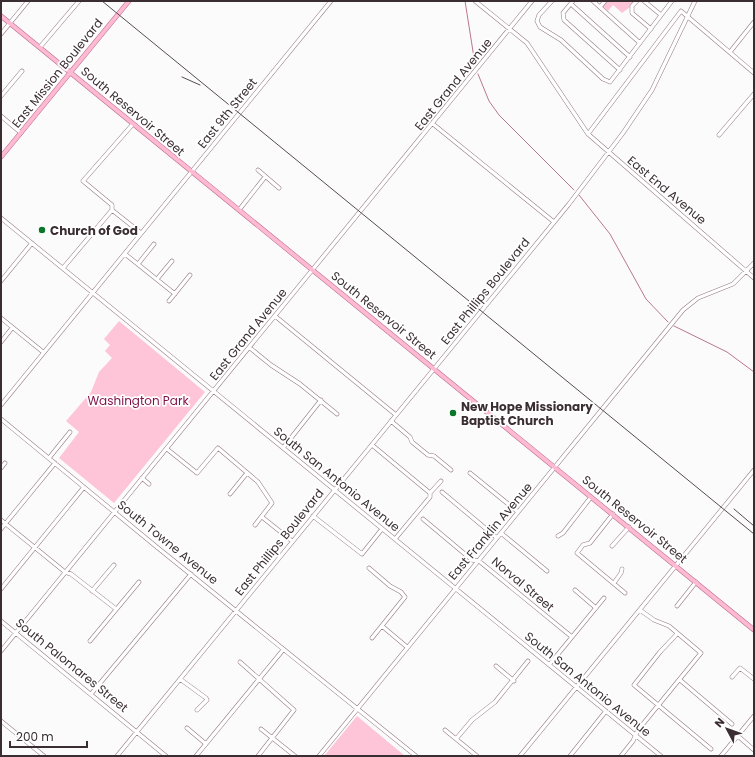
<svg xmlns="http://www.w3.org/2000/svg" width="755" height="757" font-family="Poppins,sans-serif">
  <rect width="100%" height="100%" fill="#fbfbfb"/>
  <path fill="#fec5d8" d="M606 1H634L629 8 622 13 613 5 608 11 602 6Z
    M119 321 205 392 114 503 59 458 79 432 66 421 91 392 99 372 112 358 105 351 110 345 104 339Z
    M357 716 405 756H324Z"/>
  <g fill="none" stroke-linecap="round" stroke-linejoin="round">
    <path stroke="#bb768f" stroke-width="1" d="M465 1 475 64
      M478 74 489 101 499 115 574 190
      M579 195 610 234 646 299 668 322
      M674 326 727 352 754 372"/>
    <defs>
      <path id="minor" d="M475 1 527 43 588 134 754 278
        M552 1 539 15 537 21 540 27 561 40 603 79 610 82 672 1
        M573 1 563 13 564 20 620 70
        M593 1 640 43
        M637 1 632 6V13L651 29
        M644 1 661 15
        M571 4 630 57
        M600 7 605 1
        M1 34 28 1
        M40 47 79 1
        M730 52 754 22
        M1 96 22 71
        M1 116 21 133
        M133 124 83 181 112 205V210L141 233
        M433 124 554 222
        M588 134 681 11 754 73
        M719 135 754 94
        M258 170 279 188
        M239 210 265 177
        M1 218 661 756
        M125 254 175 294
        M138 264 154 244
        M63 268 112 210
        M157 279 172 261
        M1 281 32 243
        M169 301 190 275
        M275 316 396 415
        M1 318 43 352
        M1 342 12 328
        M250 348 271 365 300 384 337 414
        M1 405 331 1
        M1 419 158 548 416 756
        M391 421 410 437 412 442 428 455 434 456 451 470
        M372 445 430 493
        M283 448 321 400
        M167 449 197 473 218 448 258 482 272 503 255 525
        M49 458 70 432
        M1 468 5 463
        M470 473 518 512
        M142 478 149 484
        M442 492 497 538
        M230 494 247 473
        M613 514 590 543 583 545 577 553 625 593
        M313 516 362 554 382 529
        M262 517 292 541
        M423 519 472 560 479 561 572 637
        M1 520 65 572 71 574 116 609
        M1 529 55 463
        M501 533 547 571
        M558 536 563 533 591 497
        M395 539 430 497V493L441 481
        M612 546 629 527
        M369 568 390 586 401 592 405 597 372 638
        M614 583 621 573 622 569
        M1 589 84 487
        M575 590 596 608
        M92 591 114 565
        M677 606 696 582
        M1 621 166 756
        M382 626 407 647
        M677 634 660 652 634 685 711 749
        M90 641 139 582
        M1 651 532 1
        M240 662 294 710 258 756
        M549 665 604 598
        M496 666 514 681
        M732 677 740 668 754 679
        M180 679 206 698 207 700 197 710
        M680 680 732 724
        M91 694 191 574
        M1 721 44 756
        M187 728 206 744
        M261 729 295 756
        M445 730 477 756
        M738 736 754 750
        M456 739 472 720 495 702 528 661
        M117 756 569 204 623 133 652 90 695 1
        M196 756 283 650
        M319 756 683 310 698 298 733 284 754 263
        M520 756 754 470
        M570 756 606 711
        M621 756 633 741 638 730 701 653 669 626 654 620 640 610
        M721 756 754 716"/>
      <path id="major" d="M1 16 754 630
        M1 157 129 1"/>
    </defs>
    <use href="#minor" stroke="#957982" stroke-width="4.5"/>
    <use href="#major" stroke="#b96a88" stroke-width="5"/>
    <use href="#minor" stroke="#fff" stroke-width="3.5"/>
    <use href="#major" stroke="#feb9d3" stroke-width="4"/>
    <path stroke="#564c4f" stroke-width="1" d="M102 1 754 534
      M182 77 200 85
      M734 509 754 526"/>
  </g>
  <g fill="#0a772a" stroke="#fff" stroke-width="1.5">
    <circle cx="42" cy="230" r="4"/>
    <circle cx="453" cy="413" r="4"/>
  </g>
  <g text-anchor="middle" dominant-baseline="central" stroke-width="3.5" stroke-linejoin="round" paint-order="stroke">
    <g font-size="12" fill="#3a2e32" stroke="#fff">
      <text transform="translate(57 73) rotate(-51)">East Mission Boulevard</text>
      <text transform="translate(453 84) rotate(-51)">East Grand Avenue</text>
      <text transform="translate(133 111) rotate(40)">South Reservoir Street</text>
      <text transform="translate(227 113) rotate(-51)">East 9th Street</text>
      <text transform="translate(667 190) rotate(40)">East End Avenue</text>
      <text transform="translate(485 291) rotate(-51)">East Phillips Boulevard</text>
      <text transform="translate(384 315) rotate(39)">South Reservoir Street</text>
      <text transform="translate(248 334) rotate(-51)">East Grand Avenue</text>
      <text transform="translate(337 479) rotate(39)">South San Antonio Avenue</text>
      <text transform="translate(635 519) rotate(39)">South Reservoir Street</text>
      <text transform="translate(490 531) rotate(-50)">East Franklin Avenue</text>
      <text transform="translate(168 542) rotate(39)">South Towne Avenue</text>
      <text transform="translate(279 542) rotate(-51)">East Phillips Boulevard</text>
      <text transform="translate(523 584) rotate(40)">Norval Street</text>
      <text transform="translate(72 665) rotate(39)">South Palomares Street</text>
      <text transform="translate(588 684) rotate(39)">South San Antonio Avenue</text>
    </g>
    <g font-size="12" font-weight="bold" fill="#3a2e32" stroke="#fff" text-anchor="start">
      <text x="50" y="230">Church of God</text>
      <text x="461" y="406">New Hope Missionary<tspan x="461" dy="14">Baptist Church</tspan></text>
    </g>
    <g font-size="12" fill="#7f1248" stroke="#fff">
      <text x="138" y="400">Washington Park</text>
    </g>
  </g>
  <rect width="755" height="757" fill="none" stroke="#3a2e32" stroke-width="4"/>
  <g transform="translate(727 729) rotate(311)" stroke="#ffffff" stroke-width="3" paint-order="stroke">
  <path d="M0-3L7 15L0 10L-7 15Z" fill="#3a2e32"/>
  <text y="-6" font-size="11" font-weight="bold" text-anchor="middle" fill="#3a2e32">N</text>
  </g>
  <path d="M10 741v6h77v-6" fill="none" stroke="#3a2e32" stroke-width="2"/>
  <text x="16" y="741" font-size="12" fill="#3a2e32" stroke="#ffffff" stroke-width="3" paint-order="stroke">200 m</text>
</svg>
